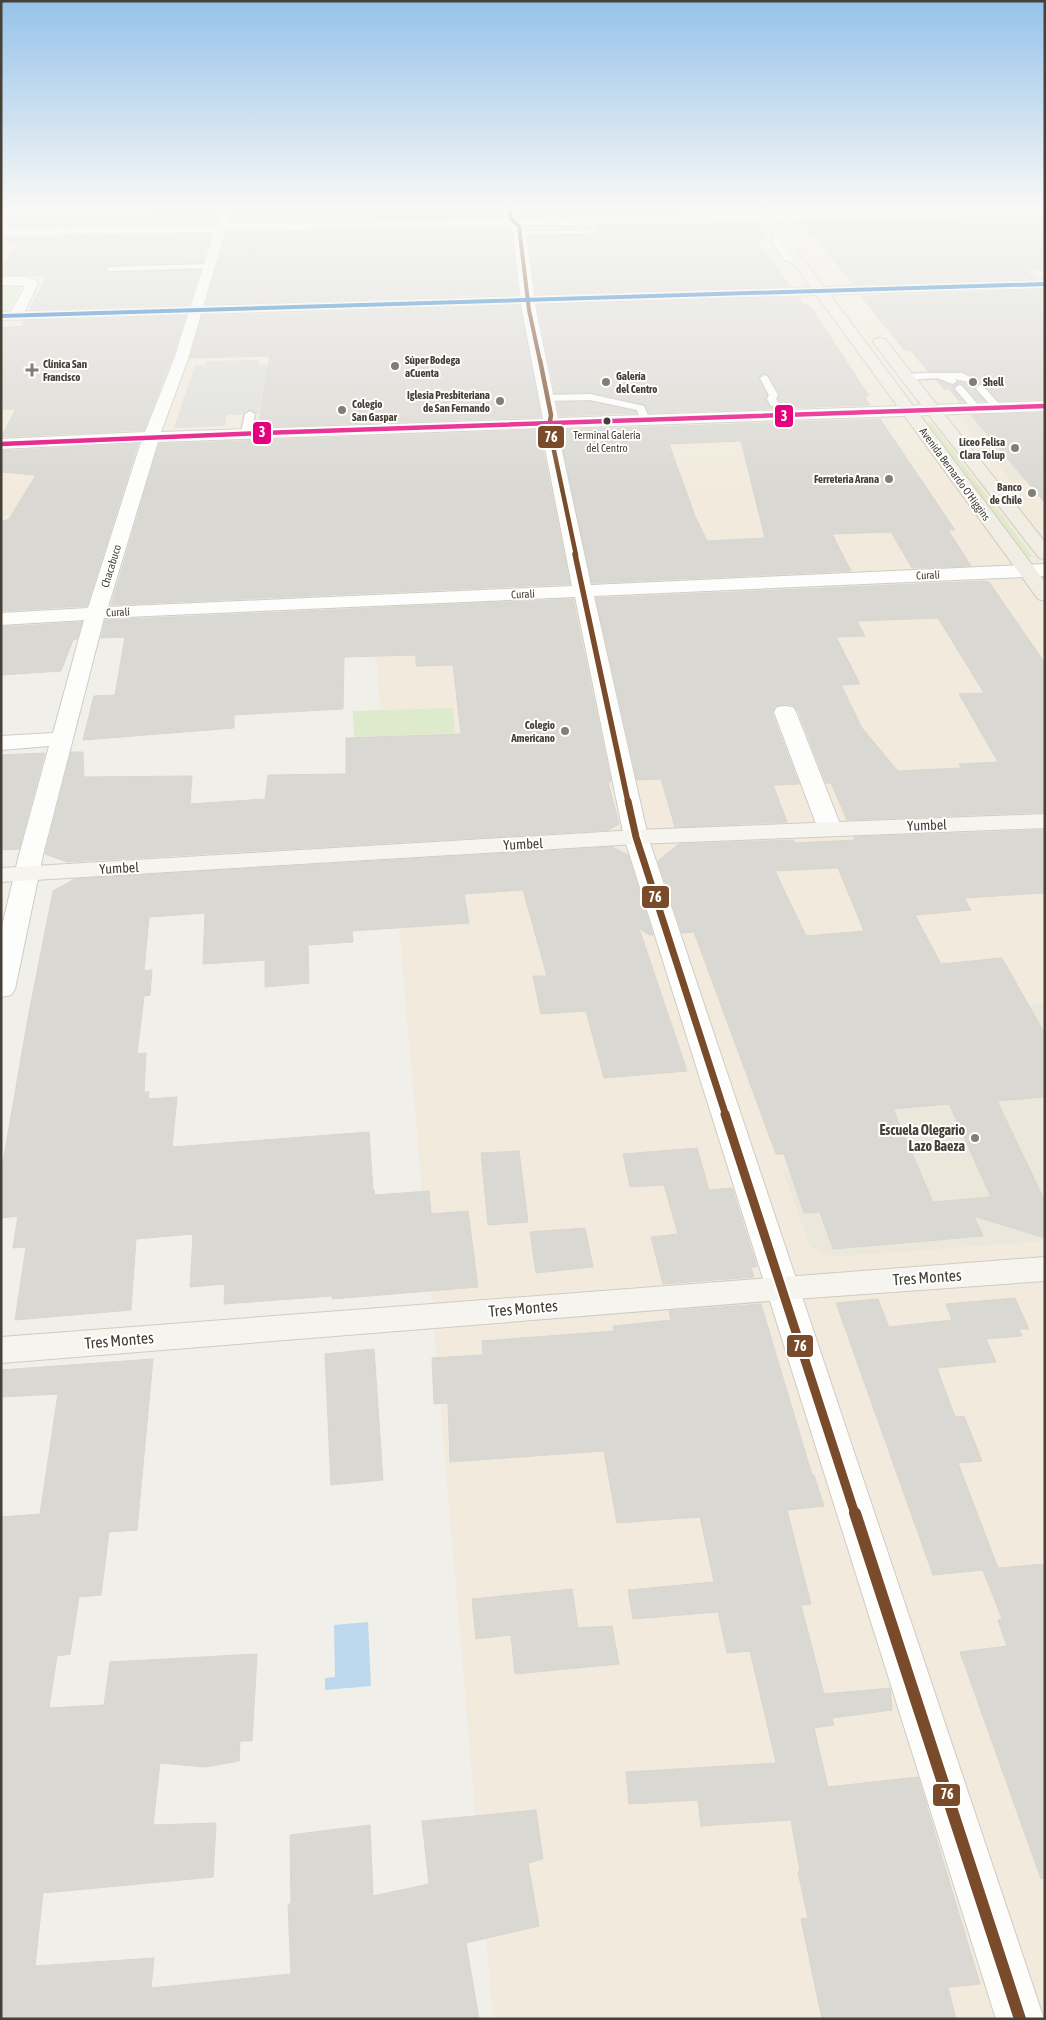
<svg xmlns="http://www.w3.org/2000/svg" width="1046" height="2020" font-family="'Asap Condensed',sans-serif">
  <rect width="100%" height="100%" fill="#f0efea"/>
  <path fill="#f2ebdd" d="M1 208H1045V2019H493L363 506 1 516Z"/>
  <path fill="#ebe7da" d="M1045 412V478L1011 480 960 418 971 415Z
    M1045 1003V1241L832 1257 810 1247 783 1171 914 1157 855 1019Z"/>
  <path fill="#ddeacb" d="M11 283 22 285 8 311 1 314V285Z
    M927 423H932L1033 557H1028Z
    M453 708 455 733 354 737 353 711Z"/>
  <path fill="#dfdeda" d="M259 360V364H268L259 414 227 415 225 426 174 428 195 365H205L206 361Z"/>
  <path fill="#bcd8ed" d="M368 1622 371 1686 325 1690V1678L335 1677 334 1625Z"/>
  <path fill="#dad8d2" stroke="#d8d6d0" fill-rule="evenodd" d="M191 208H220L215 223 12 226 19 212Z
    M233 208H502L503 217 230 222Z
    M518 208H747L750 213 519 217Z
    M787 208H1045L791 212Z
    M1045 218V270H1025L1035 278 853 284 814 236H811L799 223Z
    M757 223 766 237H755L790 286 536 294 528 237 598 235 600 233 598 226Z
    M510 228 518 294 206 304 226 233Z
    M211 234 202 262 109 265 103 268 109 273 200 270 189 304 30 309 47 276 1 275V269L18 243H4L6 238Z
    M1045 290V399L999 401 984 385 981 383 974 389 985 401H978L963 385 960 383 953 388 964 402H960L949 389H944L936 380 952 386 959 382 974 384 979 379 962 371H928L910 350H904L861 296Z
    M798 297 803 304 810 306 869 396H864L870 405 649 413 644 404 590 392 555 393 537 305ZM763 374 769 375 780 394 778 399 781 404 778 407 771 408 765 400 767 395 758 378Z
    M520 306 541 417 258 427 270 356 190 358 202 316Z
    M186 316 172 358 144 430 1 437 16 409H1V328L22 326 24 321Z
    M590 402 636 412V413L560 416 557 403Z
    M1045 413V503L971 415Z
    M880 419 955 530H948L971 566 912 568 891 532 832 534 851 571 592 583 559 430ZM741 441 765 538 707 541 695 516 669 444Z
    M539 430 570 584 111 605 159 444Z
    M138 444 87 606 1 611V522L9 519 36 475 1 472V451Z
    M984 581 989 582 1045 663V812L847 820 831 783H826L798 711 793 705 785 704 775 706 772 713 799 784 773 785 787 822 675 827 661 779 637 780 596 598ZM938 618 984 693 959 694 998 762 959 764 962 768 898 771 862 728 841 685 860 684 836 637 865 636 857 621Z
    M573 599 611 782H608L619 824 609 830 67 862 45 854 71 752H83L84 777 192 776 190 804 265 799 268 775 346 774V738L461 734 453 665 416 666V655L344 657 343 709 234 715V728L83 740 94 696 115 695 125 637 101 638 105 620Z
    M82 622 77 639 73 640 61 671 1 675V627Z
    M45 753 19 849 1 850V755Z
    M1045 830V893L964 898 971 910 915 915 941 964 1002 958 1045 1034V1097L997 1101 1045 1201V1238L974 1216 983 1236 833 1249 820 1212 804 1213 784 1154H776L694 932 682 933 658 861 679 844 793 840 794 843 855 840 854 837ZM838 868 864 931 806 936 775 871ZM949 1104 991 1197 933 1202 893 1109Z
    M612 847 628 855 653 935H649L639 928 687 1071 604 1078 586 1011 541 1014 533 976H547L523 890 464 894 469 923 352 931 353 942 308 945 309 983 265 987V960L203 964 205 913 149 917 144 971 152 970 150 995 144 996 137 1054 146 1053 144 1092H149L148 1099 177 1097 172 1147 369 1132 373 1190H374L375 1195 429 1191 431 1214 468 1211 478 1287 332 1299V1296L224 1304 225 1284 190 1287 193 1234 136 1239 131 1310 15 1320 26 1247 13 1248 18 1216 1 1218V1174L28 1018 53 891 75 879Z
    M697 1148 709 1190 732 1188 757 1267H751L754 1277 663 1284 651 1237 678 1234 664 1185 630 1187 623 1154Z
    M519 1151 528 1222 488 1225 481 1153Z
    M585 1228 593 1267 536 1273 530 1232Z
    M1015 1298 1029 1329H1019L1022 1336 986 1339 996 1362 937 1368 955 1417 964 1416 982 1461 958 1463 998 1568 1045 1564V1878L1041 1879 960 1652 1007 1646 998 1620 1002 1619 983 1570 933 1575 836 1303 878 1299 889 1327 952 1320 946 1304Z
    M761 1304 812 1475H814L824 1506 787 1510 811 1604 801 1605 824 1694 890 1688 892 1710 832 1718 834 1725 814 1728 828 1787 918 1777 980 1984 948 1987 956 2019H822L801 1919 808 1918 798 1872 800 1871 791 1820 701 1826 698 1800 629 1804 626 1772 776 1763 750 1651 727 1653 718 1612 633 1619 628 1590 714 1582 700 1517 617 1523 604 1451 450 1462 448 1403 434 1404 432 1358 483 1355 482 1341 614 1331 613 1326 671 1320 669 1311Z
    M374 1349 383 1480 331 1485 325 1354Z
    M153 1359 137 1530 109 1532 101 1595 79 1597 70 1654 57 1656 49 1708 104 1705 110 1662 257 1654 252 1741H240L239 1761 205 1767 160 1763 153 1825 216 1823 213 1877 43 1893 35 1966 154 1958 151 1988 291 1974 288 1904H291L290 1835 370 1825 373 1896 429 1884 422 1821 536 1810 543 1859 528 1863 539 1926 466 1943 479 2019H1V1517L40 1514 58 1394 1 1397V1370Z
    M572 1589 578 1628 612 1626 619 1664 515 1674 511 1635 476 1639 472 1599Z"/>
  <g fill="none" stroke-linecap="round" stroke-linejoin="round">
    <defs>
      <path id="lane" d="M592 219 595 221 598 233 519 235 515 233 519 231 592 230 589 221Z
        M778 233 782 235 779 240 790 256 802 261V265L784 260 771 240Z
        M209 264H212V268L109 271 105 269 109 267Z
        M924 373H962L977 380 973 383 955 379 957 381 953 384 937 378 907 380 903 377 907 374Z
        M764 375 767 376 778 395 776 399 779 404 777 406H771L767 399 769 395 760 378Z
        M959 385 962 386 980 407V411H974L956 390 955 388Z
        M980 385 983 386 1001 406V410H995L977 390 976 388Z
        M590 394 644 406 650 420 645 423 642 422 637 410 590 400 547 401 543 398 547 395Z
        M250 411 255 414 251 432 246 435 241 432 245 414Z"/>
      <path id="street" d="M222 208H230L232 210 228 224 505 219 504 208H516V217L518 219 1045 210V216L525 226 536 310 558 418 1045 401V411L557 428 591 585 1045 564V576L594 596 648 837 1044 2019H996L624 837 575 597 104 618 43 855 15 989 11 995 1 997V930L19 855 49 746 1 750V736L53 733 84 620 1 625V613L88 608 141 442 1 449V439L145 432 174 359 214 232 1 236V228L216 225ZM512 226 522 310 543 419 161 432 188 359 225 231ZM541 428 572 586 108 607 158 442Z
        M1 277C13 277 30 274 38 284L21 319 16 320 9 316 25 286 1 285Z
        M785 706 793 707 796 712 842 829 838 834 830 836 822 834 818 829 774 712 777 707Z"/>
      <path id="secondary" d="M1045 280V288L1 320V312Z
        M1045 814V828L636 844 1 882V868L636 830Z
        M1045 1257V1281L781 1300 1 1363V1337Z"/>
      <path id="primary" d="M753 208H765L1045 582V601L1038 599Z
        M880 338 885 339 1045 542V559L1039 558 875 345 873 342 875 339Z"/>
    </defs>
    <use href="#lane" stroke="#ceccc7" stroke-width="3"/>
    <use href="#street" stroke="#ceccc7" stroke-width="2"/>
    <use href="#secondary" stroke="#cfccc1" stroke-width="2"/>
    <use href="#primary" stroke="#d2cbb8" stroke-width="2"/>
    <use href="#lane" fill="#fdfdfc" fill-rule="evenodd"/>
    <use href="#street" fill="#fdfdfc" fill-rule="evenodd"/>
    <use href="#secondary" fill="#f6f4ef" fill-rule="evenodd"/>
    <use href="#primary" fill="#f0ede4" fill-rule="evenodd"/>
    <defs>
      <path id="bus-1-far5" d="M510 208V218L519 226 529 310 540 361"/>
      <path id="bus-1-far4" d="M540 360 551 415 549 427 576 555"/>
      <path id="bus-1-far3" d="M575 554 628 802"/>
      <path id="bus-1-far2" d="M628 801 636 837 726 1116"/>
      <path id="bus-1-far1" d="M725 1114 855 1514"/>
      <path id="bus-1" d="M855 1513 1020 2019"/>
      <path id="bus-2" d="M1 316 1045 284"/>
      <path id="bus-3" d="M1 444 262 433 1045 406"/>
    </defs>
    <use href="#bus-1-far5" stroke="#fff" stroke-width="5.5"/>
    <use href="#bus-1-far4" stroke="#fff" stroke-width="7"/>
    <use href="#bus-1-far3" stroke="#fff" stroke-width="9"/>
    <use href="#bus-1-far2" stroke="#fff" stroke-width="11"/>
    <use href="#bus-1-far1" stroke="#fff" stroke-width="13"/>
    <use href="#bus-1" stroke="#fff" stroke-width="16"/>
    <use href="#bus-2" stroke="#fff" stroke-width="5.5"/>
    <use href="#bus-3" stroke="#fff" stroke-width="7"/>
    <use href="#bus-1-far5" stroke="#7a4b2a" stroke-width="4"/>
    <use href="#bus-1-far4" stroke="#7a4b2a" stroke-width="4.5"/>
    <use href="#bus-1-far3" stroke="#7a4b2a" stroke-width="5.5"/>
    <use href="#bus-1-far2" stroke="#7a4b2a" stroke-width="7"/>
    <use href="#bus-1-far1" stroke="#7a4b2a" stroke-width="9"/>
    <use href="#bus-1" stroke="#7a4b2a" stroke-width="12"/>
    <use href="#bus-2" stroke="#0065bd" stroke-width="4"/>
    <use href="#bus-3" stroke="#e5007d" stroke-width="4.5"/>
  </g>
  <linearGradient id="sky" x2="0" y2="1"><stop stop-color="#96c2ea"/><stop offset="0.42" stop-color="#f8f8f6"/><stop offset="1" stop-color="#f8f8f6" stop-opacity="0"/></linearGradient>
  <rect width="1046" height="491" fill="url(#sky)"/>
  <g fill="#827d75" stroke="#fff" stroke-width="2">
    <circle cx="395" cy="366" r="5"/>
    <path d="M29.5 362.5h5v5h5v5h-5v5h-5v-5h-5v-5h5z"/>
    <circle cx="606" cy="382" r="5"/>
    <circle cx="973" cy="382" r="5"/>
    <circle cx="500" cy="401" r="5"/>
    <circle cx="342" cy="410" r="5"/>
    <circle cx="1015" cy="448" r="5"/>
    <circle cx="889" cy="479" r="5"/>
    <circle cx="1032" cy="493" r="5"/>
    <circle cx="565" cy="731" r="5"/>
    <circle cx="975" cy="1138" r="5"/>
  </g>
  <circle fill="#464036" stroke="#fff" stroke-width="2" cx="607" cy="421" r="4.5"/>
  <g text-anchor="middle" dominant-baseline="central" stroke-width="4" stroke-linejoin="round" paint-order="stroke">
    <g font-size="11" font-weight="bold" fill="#464036" stroke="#fff" text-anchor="start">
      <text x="405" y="360">Súper Bodega<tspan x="405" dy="13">aCuenta</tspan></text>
      <text x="43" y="364">Clínica San<tspan x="43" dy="13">Francisco</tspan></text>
      <text x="616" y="376">Galería<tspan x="616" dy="13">del Centro</tspan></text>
      <text x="983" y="382">Shell</text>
      <text x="490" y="395" text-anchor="end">Iglesia Presbiteriana<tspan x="490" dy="13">de San Fernando</tspan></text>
      <text x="352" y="404">Colegio<tspan x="352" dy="13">San Gaspar</tspan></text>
      <text x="1005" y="442" text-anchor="end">Liceo Felisa<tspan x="1005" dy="13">Clara Tolup</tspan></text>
      <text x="879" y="479" text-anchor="end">Ferreteria Arana</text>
      <text x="1022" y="487" text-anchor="end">Banco<tspan x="1022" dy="13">de Chile</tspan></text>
      <text x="555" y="725" text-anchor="end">Colegio<tspan x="555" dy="13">Americano</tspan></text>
    </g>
    <g font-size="11" fill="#464036" stroke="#fff">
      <text x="607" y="435">Terminal Galería<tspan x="607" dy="13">del Centro</tspan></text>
    </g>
    <g font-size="11" fill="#464036" stroke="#fff">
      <text transform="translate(955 474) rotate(54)">Avenida Bernardo O'Higgins</text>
      <text transform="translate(111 566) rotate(-73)">Chacabuco</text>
      <text transform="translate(928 575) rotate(-3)">Curalí</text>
      <text transform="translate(523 594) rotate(-3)">Curalí</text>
      <text transform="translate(118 612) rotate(-3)">Curalí</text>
    </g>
    <g font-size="14" fill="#464036" stroke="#fff">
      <text transform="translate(927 825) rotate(-2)">Yumbel</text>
      <text transform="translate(523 844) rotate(-3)">Yumbel</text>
      <text transform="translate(119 868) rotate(-3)">Yumbel</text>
    </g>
    <g font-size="14" font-weight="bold" fill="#464036" stroke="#fff" text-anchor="end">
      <text x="965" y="1130">Escuela Olegario<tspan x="965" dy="16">Lazo Baeza</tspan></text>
    </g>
    <g font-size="16" fill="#464036" stroke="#fff">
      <text transform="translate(927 1277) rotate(-4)">Tres Montes</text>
      <text transform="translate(523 1308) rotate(-5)">Tres Montes</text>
      <text transform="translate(119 1340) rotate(-5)">Tres Montes</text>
    </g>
  </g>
  <g stroke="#fff" stroke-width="2">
    <rect x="774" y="404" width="20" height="24" rx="5" fill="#e5007d"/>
    <rect x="252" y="421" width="20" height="24" rx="5" fill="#e5007d"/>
    <rect x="537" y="425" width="28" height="24" rx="5" fill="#7a4b2a"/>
    <rect x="641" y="885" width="29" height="24" rx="5" fill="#7a4b2a"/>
    <rect x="786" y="1334" width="28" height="24" rx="5" fill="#7a4b2a"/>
    <rect x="932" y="1783" width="29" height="24" rx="5" fill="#7a4b2a"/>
  </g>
  <g font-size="14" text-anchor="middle" font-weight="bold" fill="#fff">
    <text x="784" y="421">3</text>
    <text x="262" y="437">3</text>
    <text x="551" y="442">76</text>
    <text x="655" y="902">76</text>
    <text x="800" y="1351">76</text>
    <text x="947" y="1799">76</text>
  </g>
  <rect width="1046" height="2020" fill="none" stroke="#464036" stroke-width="5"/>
</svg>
